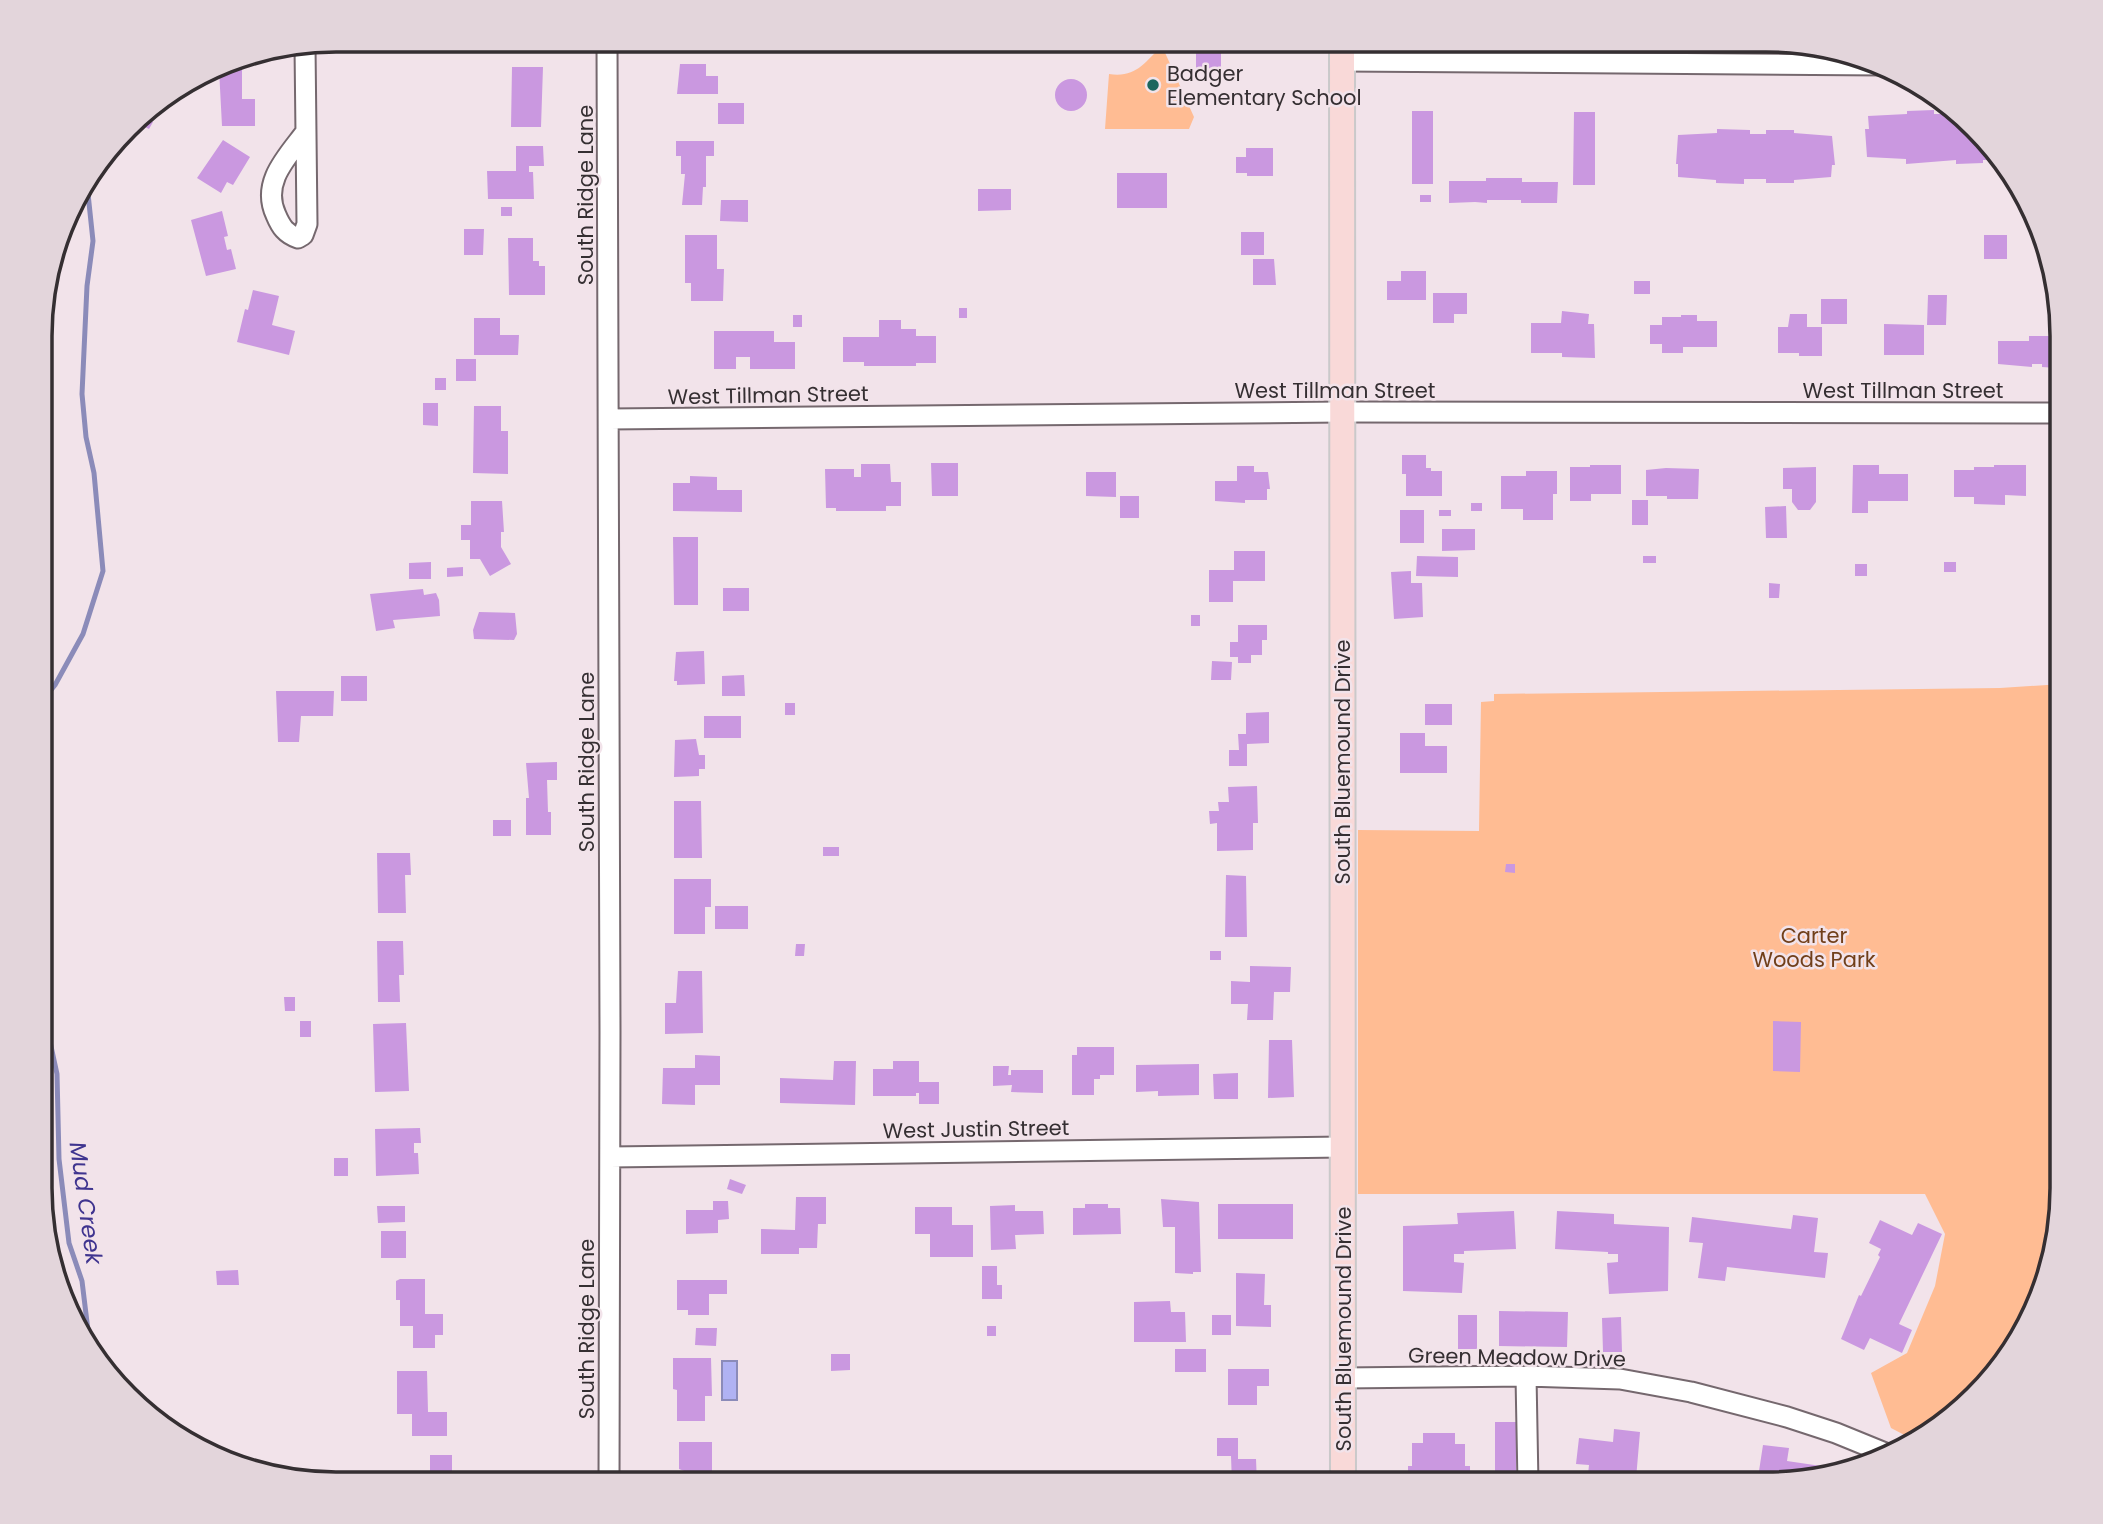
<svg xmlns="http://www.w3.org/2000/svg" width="2103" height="1524" font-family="Poppins,sans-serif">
  <rect width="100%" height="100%" fill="#f2e3ea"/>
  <path fill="#ffbc93" d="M1162 46 1194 117 1189 129H1105L1109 74C1136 78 1144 63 1162 46Z
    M2062 684V1207L2040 1301 2001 1368 1914 1440 1891 1428 1871 1373 1907 1353 1935 1286 1945 1234 1925 1194H1358V830L1479 831 1481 702 1494 701V694L2000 688Z"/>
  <path fill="#b0b2f3" stroke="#8b8bb9" stroke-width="2" d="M722 1361H737V1400H722Z"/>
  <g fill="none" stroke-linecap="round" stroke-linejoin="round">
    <path stroke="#8b8bb9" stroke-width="5" d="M43 700 55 685 83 634 103 571 94 473 86 437 82 394 87 286 93 241 87 184
      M43 1024 49 1037 57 1074 59 1159 69 1243 82 1281 90 1347"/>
  </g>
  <path fill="#ca98e0" d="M363 40H386V50L363 49Z
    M1196 47H1221V69H1196Z
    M680 64H706V76H718V94H677Z
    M512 67H543L541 127H511Z
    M219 69H242V99H255V126H222Z
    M1055 95a16 16 0 1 1 32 0a16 16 0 1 1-32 0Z
    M718 103H744V124H718Z
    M1934 110V114H1957L1995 160H1983V163L1956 164V160L1906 164V159L1867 157 1865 129H1869L1868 116 1907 114V111Z
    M1412 111H1433V184H1412Z
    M1574 112H1595V185H1573Z
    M145 117 153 122 149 129 141 125Z
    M1717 129 1750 130V134H1766V130H1794V133L1832 136 1835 165H1832L1831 177 1794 180V183H1766V179H1744V184L1716 183V180L1678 177V164H1676L1678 135 1717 133Z
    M223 140 250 157 233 185 227 182 221 193 197 178Z
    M676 141H714V156H706V187H703L702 205H682L685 174H681V156H676Z
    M516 146H543L544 166H529V172H533L534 199H488L487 171H516Z
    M1246 148H1273V176H1247V173H1236V157H1246Z
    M1117 173H1167V208H1117Z
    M1486 178H1522V182H1558L1557 203H1521V200H1487V203L1475 202 1449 203V181H1486Z
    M978 189H1011V210L978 211Z
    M1420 195H1431V202H1420Z
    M721 200H748V222L720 221Z
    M501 207H512V216H501Z
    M222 211 228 236 224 237 227 250 231 249 236 269 206 276 191 220Z
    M464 229H484L483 255H464Z
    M1241 232H1264V255H1241Z
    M685 235H717V269H724L723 301H691V283H685Z
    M1984 235H2007V259H1984Z
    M508 238H533V261H539V266H545V295H509Z
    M1253 259H1274L1276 285H1253Z
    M1401 271H1426V300H1387V281H1401Z
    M1634 281H1650V294H1634Z
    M253 290 279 296 272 325 295 331 289 355 237 342 245 309 248 310Z
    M1433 293H1467V314H1454V323H1433Z
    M1928 295H1947L1946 325H1927Z
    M1821 299H1847V324H1821Z
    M959 308H967V318H959Z
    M1562 311 1589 314 1588 324H1594L1595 358 1562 357V353H1531V323H1561Z
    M1790 314H1807V327H1822V356H1799V353H1778V327H1788Z
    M793 315H802V327H793Z
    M1681 315H1697V321H1717V347H1683V353H1662V344H1650V325H1662V317H1681Z
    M474 318H500V335H519L518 355H474Z
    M879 320H901V329H916V336H936V363H916V366H864V362H843V337H879Z
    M1884 324 1924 325V355H1884Z
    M714 331H774V342H795V369H750V357H736V369H714Z
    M2029 336H2062V364H2057V368L2042 367V364H2032V367L1998 364V341H2029Z
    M456 359H476V381H456Z
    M435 378H446V390H435Z
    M423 403H438V426L423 425Z
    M474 406H501V431H508V474L473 473Z
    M1402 455H1426V468H1431V471H1442V496H1406V474H1402Z
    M931 463H958V496H932Z
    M861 464H890L891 482H901V506H886V511H836V508H826L825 469H854V477H861Z
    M1590 465H1621V494H1591V501H1570V467H1590Z
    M1853 465H1879V474H1908V501H1868V513H1852Z
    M1994 465H2026V496L2005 495V505L1974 504V497H1954V470H1974V467H1994Z
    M1237 466H1254V472H1268L1270 489H1267V500H1245V503L1215 501V481H1237Z
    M1816 467V502L1810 510H1798L1792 502V489H1783V468Z
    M1666 468 1699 469 1698 499H1667V496H1646V470Z
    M1526 471H1557V494H1553V520H1523V509H1501V476H1526Z
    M1086 472H1116V497L1086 496Z
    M690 476 717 477V490H742V512L673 511V483H690Z
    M1120 496H1139V518H1120Z
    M1632 500H1648V525H1632Z
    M471 501H502L504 532H501V547L511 564 490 576 480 559H470V540H461V525H471Z
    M1471 503H1482V511H1471Z
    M1786 506 1787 538H1766L1765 507Z
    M1400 510H1424V543H1400Z
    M1439 510H1451V516H1439Z
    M1442 529H1475V550L1442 551Z
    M673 537H698V605H674Z
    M1234 551H1265V581H1233V602H1209V570H1234Z
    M1417 556 1458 557V577L1416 576Z
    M1643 556H1656V563H1643Z
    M431 562V579H409V563Z
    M1944 562H1956V572H1944Z
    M1855 564H1867V576H1855Z
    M463 567V576L447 577V568Z
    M1411 571V583H1422L1423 617 1394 619 1391 572Z
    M1769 583 1780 584 1779 598H1769Z
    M723 588H749V611H723Z
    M423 589 424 595 436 593 439 600 440 616 393 620 395 628 376 631 370 594Z
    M479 612 515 613 517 634 514 640 474 639 473 630Z
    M1191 615H1200V626H1191Z
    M1238 625H1267V640H1262V655H1251V663H1238V657H1230V642H1238Z
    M704 651 705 684 677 685V681H674L676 652Z
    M1212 661 1232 662 1231 680H1211Z
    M744 675 745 696H722V676Z
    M341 676H367V701H341Z
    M276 691H334L333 716H301L299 742H278Z
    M785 703H795V715H785Z
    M1425 704H1452V725H1425Z
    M1269 712V743L1247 744V766H1229V750H1239L1238 734H1246V713Z
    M704 716H741V738H704Z
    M1400 733H1425V746H1447V773H1400Z
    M696 739 699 755H705V769H699V776L674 777 675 740Z
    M557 762V780H547L548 812H551V835H526V798H529L526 763Z
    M1257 786 1258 823H1253V850L1217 851V823L1210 824 1209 811H1219L1218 802H1229L1228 787Z
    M674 801H701L702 858H674Z
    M493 820H511V836H493Z
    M823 847H839V856H823Z
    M377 853H410L411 875H405L406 913H378Z
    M1506 864H1515V873L1505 872Z
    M1226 875 1246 876 1247 937H1225Z
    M674 879H711V907H705V934H674Z
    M715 906H748V929H715Z
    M377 941H403L404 975H399L400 1002H378Z
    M796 944H805L804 956H795Z
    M1210 951H1221V960H1210Z
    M1250 966 1291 967 1290 992H1274L1273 1020H1247L1248 1004H1231V981L1250 982Z
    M678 971H702L703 1033 665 1034V1003H676Z
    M284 997H295V1011H285Z
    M300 1021H311V1037H300Z
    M1773 1021 1801 1022 1800 1072 1773 1071Z
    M406 1023 409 1091 375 1092 373 1024Z
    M1269 1040H1292L1294 1097 1268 1098Z
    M1077 1047H1114V1075H1100V1079H1094V1095H1072V1055H1077Z
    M695 1055 720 1056V1085H695V1105L662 1104 663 1068H695Z
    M834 1061H856L855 1105 780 1103V1078L833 1080Z
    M893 1061H919V1082H939V1104H919V1093H916V1096H873V1069H893Z
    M1199 1064V1095L1158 1096V1091L1136 1092V1065Z
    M993 1066H1009L1008 1075H1011V1070H1043V1093L1011 1092 1012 1085 993 1086Z
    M1238 1073V1099H1214L1213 1074Z
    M420 1128 421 1143H414V1153H418L419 1174 376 1176 375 1129Z
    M334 1158H348V1176H334Z
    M730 1179 746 1185 742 1194 727 1189Z
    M796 1197H826V1224H818L817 1248H799V1254H761V1229L795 1230Z
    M1161 1199 1199 1202 1201 1272H1193V1274L1175 1273V1227H1163Z
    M713 1201H728L729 1219 718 1220V1233L686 1234V1210H713Z
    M1085 1204H1108V1208H1120L1121 1234 1073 1235V1208H1085Z
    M1218 1204H1293V1239H1218Z
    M1015 1205V1211H1043L1044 1234 1015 1235 1016 1249 991 1250 990 1206Z
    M377 1206H405V1222L378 1223Z
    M915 1207H952V1225H973V1257H930V1234H915Z
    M1514 1211 1516 1249 1464 1251V1254H1454V1262L1464 1263 1462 1293 1403 1291V1226L1458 1224 1457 1213Z
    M1557 1211 1614 1214V1224L1669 1227 1668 1291 1609 1294 1607 1263 1618 1262V1254H1608V1252L1555 1249Z
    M1793 1215 1818 1218 1814 1252 1828 1253 1825 1278 1727 1267 1725 1281 1698 1278 1703 1243 1689 1242 1692 1217 1791 1229Z
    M1880 1220 1912 1235 1918 1223 1942 1234 1899 1324 1912 1330 1902 1353 1870 1338 1864 1350 1841 1339 1859 1295 1861 1296 1880 1257 1878 1255 1881 1249 1869 1243Z
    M381 1231H406V1258H381Z
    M982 1266H997V1285H1002V1299H982Z
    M238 1270 239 1285H217L216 1271Z
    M1236 1273 1265 1274 1264 1305H1271V1327L1236 1326Z
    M400 1279H425V1314H443V1335H435V1348H413V1326H400V1300H396V1281Z
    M677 1280H727V1294H709V1315H688V1310H677Z
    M1170 1301 1171 1312H1185L1186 1342H1134V1302Z
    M1499 1311 1568 1312 1567 1347 1499 1346Z
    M1212 1315H1231V1335H1212Z
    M1458 1315H1477V1349H1458Z
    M1621 1317 1622 1352H1603L1602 1318Z
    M987 1326H996V1336H987Z
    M696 1328H717L716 1346 695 1345Z
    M1175 1349H1206V1372H1175Z
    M831 1354H850V1370L831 1371Z
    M673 1358H711L712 1396H705V1421H677V1390L673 1389Z
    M1228 1369H1269V1386H1257V1405H1228Z
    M397 1371H427L428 1412H447V1436H412V1414H397Z
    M1495 1422H1516V1473H1495Z
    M1614 1429 1640 1432 1636 1479H1634L1633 1484H1587L1589 1465 1576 1464 1579 1438 1613 1442Z
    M1423 1433H1455V1444H1465V1466H1470V1484H1408V1466H1412V1443H1423Z
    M1217 1438H1238V1459H1256L1257 1484H1232L1231 1456H1217Z
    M679 1442H712V1483H687V1472L679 1469Z
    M1763 1445 1789 1448 1787 1461 1821 1466 1820 1471 1767 1484H1757Z
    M430 1455H452V1483H430Z"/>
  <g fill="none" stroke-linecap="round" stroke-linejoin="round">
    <defs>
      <path id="minor" d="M607 40 610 1032 609 1483
        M305 46 307 224 303 235 298 238C286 234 281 227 276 215 261 183 286 158 305 133
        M1341 61 1884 65
        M609 419 1342 412 2062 413
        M610 1157 1343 1147
        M1526 1376 1528 1484
        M1343 1378 1526 1376 1620 1379 1691 1392 1787 1417 1836 1433 1890 1455"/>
      <path id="major" d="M1342 41 1343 1484"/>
    </defs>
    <use href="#minor" stroke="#75686e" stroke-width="23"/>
    <use href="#major" stroke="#cac9ca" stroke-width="28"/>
    <use href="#minor" stroke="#fff" stroke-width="19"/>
    <use href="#major" stroke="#f9d9d8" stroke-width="24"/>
  </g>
  <circle fill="#1b665e" stroke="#f2e3ea" stroke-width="2.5" cx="1153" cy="85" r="7"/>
  <g text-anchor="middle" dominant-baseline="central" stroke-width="5" stroke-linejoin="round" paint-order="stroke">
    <g font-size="21" fill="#352f32" stroke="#f2e3ea" text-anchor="start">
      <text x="1167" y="73">Badger<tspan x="1167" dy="24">Elementary School</tspan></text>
    </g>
    <g font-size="21" fill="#352f32" stroke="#f2e3ea">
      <text transform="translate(585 195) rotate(-90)">South Ridge Lane</text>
      <text x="1335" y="390">West Tillman Street</text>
      <text x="1903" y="390">West Tillman Street</text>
      <text transform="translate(768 395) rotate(-1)">West Tillman Street</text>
      <text transform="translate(586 762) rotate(-90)">South Ridge Lane</text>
      <text transform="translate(1342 762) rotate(-90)">South Bluemound Drive</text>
      <text transform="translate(976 1129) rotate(-1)">West Justin Street</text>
      <text transform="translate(586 1329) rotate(-90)">South Ridge Lane</text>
      <text transform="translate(1343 1329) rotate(-90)">South Bluemound Drive</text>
      <text transform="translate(1517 1357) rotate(1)">Green Meadow Drive</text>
    </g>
    <g font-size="21" fill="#713f1a" stroke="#f2e3ea">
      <text x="1814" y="935">Carter<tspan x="1814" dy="24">Woods Park</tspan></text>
    </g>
    <g font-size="23" font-style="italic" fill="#3f348f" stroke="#f2e3ea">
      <text transform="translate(86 1203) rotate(82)">Mud Creek</text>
    </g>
  </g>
  <path d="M0 0H2103V1524H0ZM336 52H1766A284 284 0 0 1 2050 336V1188A284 284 0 0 1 1766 1472H336A284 284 0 0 1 52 1188V336A284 284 0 0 1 336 52Z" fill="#e3d5db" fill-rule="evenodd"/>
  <path fill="none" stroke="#352f32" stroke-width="3.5" d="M336 52H1766A284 284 0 0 1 2050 336V1188A284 284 0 0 1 1766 1472H336A284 284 0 0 1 52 1188V336A284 284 0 0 1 336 52Z"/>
</svg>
